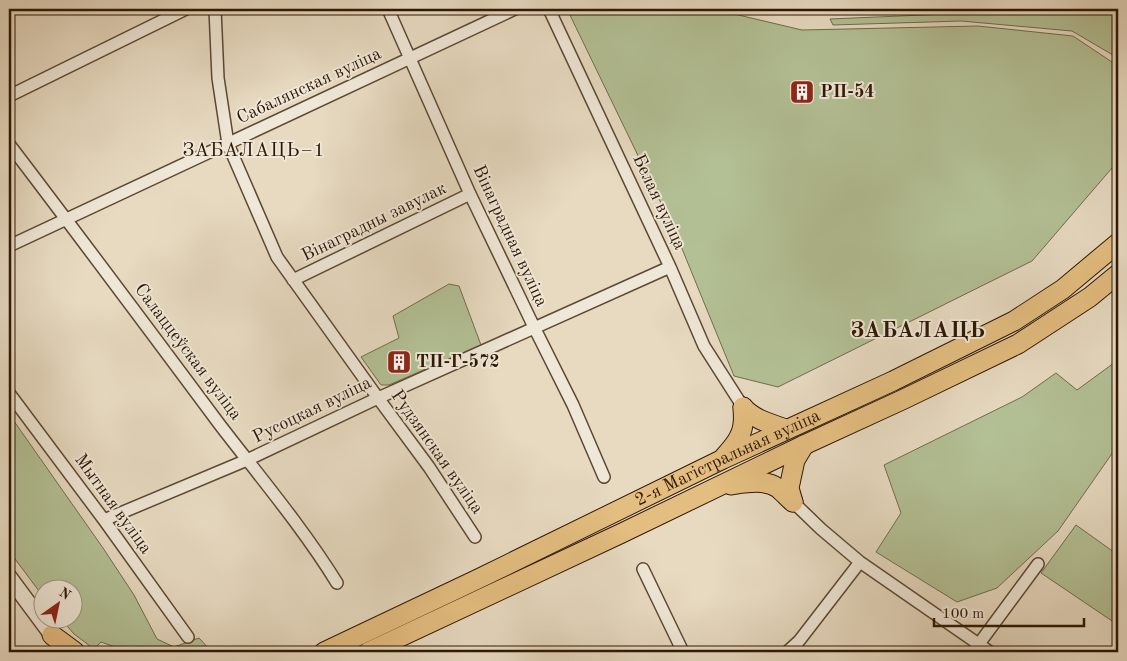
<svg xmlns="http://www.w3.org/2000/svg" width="1127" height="661" font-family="'Old Standard TT',serif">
  <rect width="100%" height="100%" fill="#e7dac1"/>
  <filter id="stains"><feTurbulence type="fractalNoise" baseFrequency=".004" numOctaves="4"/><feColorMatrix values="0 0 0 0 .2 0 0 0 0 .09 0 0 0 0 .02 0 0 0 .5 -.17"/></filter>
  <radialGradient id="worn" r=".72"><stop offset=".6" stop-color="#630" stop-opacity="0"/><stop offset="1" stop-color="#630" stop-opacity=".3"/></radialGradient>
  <path fill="#b3c095" stroke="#706c4c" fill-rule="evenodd" d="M567 9H713L802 30 978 26 1073 36 1118 66V161L1032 261 778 387 734 376 676 234ZM804 81 812 98 801 104 792 87Z
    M1064 9H1118V58L1072 31 961 21 833 25 830 19Z
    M449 284 459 286 481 345 389 385H381L361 357 399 338 393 316Z
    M1118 360V445L1058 531 997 588 957 602 876 552 901 513 884 465 1022 397 1056 373 1077 390Z
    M9 414 103 548 134 595 157 639 174 647 199 638 212 652H129L101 642 94 649 74 634 61 619 72 618V588H42V595L9 551Z
    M1076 525 1118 555V625L1041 573Z"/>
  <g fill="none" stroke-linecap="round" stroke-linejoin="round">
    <defs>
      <path id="minor" d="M215 9 218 78 228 144 277 257 378 398 429 467 475 537
        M388 9 470 194 534 327 573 405 604 477
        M549 9 670 267 704 346 743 407
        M9 96 186 9
        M9 144C80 237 150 331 220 425 260 477 303 528 337 583
        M9 246 515 9
        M293 280 470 194
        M9 393 104 520 188 637
        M793 502 821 529 860 562 990 652
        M104 520 247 460 378 398 670 267
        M643 569 683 652
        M787 652 799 641 860 562
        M973 652 1038 564"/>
      <path id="tertiary" d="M9 577 52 635"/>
      <g id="primary">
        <path d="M743 407C753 419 771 424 786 429"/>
        <path d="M724 457C732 448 742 437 743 424 744 418 743 412 743 407"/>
        <path d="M731 485C745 483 765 479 778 488 783 492 788 498 793 502"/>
        <path d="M793 502 789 488 795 460 804 445"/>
        <path d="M52 635 75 652"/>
        <path id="s1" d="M324 652 478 579 723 459 893 381 1014 321 1063 289 1118 243"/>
        <path d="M368 652 622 533 804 445 904 399 1018 344 1090 297 1118 274"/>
      </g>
    </defs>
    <use href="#minor" stroke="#5c4833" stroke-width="14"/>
    <use href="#tertiary" stroke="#5c4833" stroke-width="18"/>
    <use href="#primary" stroke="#2d1704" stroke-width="21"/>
    <use href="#minor" stroke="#efe7d7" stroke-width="11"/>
    <use href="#tertiary" stroke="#efe7d7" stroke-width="15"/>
    <use href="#primary" stroke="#e4bd80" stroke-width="19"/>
  </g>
  <defs>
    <symbol id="building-square" viewBox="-11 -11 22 22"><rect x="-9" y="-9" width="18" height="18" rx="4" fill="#8f2418" stroke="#efe7d7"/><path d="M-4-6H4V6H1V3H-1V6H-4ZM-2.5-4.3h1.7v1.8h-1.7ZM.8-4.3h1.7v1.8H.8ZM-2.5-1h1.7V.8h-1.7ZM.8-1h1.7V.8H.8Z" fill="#fff"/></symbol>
  </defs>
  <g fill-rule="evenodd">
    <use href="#building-square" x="788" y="78" width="28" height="28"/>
    <use href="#building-square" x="385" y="348" width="28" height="28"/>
  </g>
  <g text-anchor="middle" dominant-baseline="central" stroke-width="4" stroke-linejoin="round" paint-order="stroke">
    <g font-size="18" fill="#2d1704" stroke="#efe7d7">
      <text transform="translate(309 86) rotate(-25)">Сабалянская вуліца</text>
      <text transform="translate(659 202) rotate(65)">Белая вуліца</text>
      <text transform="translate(374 222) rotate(-26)">Вінаградны завулак</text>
      <text transform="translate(510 236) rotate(65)">Вінаградная вуліца</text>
      <text transform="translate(188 352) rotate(53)">Салаццеўская вуліца</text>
      <text transform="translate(312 410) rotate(-26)">Русоцкая вуліца</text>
      <text transform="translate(437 452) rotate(55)">Рудзянская вуліца</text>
      <text stroke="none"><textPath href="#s1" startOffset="448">2-я Магістральная вуліца</textPath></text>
      <text transform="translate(113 504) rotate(54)">Мытная вуліца</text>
    </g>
    <g font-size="18" font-weight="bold" fill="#2d1704" stroke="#efe7d7" text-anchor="start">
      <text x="820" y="92">РП-54</text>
      <text x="416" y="362">ТП-Г-572</text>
    </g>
    <g font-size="19" letter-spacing="1" fill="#2d1704" stroke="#efe7d7">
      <text x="254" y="151">ЗАБАЛАЦЬ–1</text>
    </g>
    <g font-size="22" font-weight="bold" letter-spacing="1" fill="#2d1704" stroke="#efe7d7">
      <text x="918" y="331">ЗАБАЛАЦЬ</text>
    </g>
  </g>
  <rect width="1127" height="661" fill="none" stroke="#e7dac1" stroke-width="30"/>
  <rect x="10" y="10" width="1107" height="641" fill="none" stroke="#2d1704" stroke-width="2.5"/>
  <rect x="15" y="15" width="1097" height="631" fill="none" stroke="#2d1704"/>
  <g transform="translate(58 604) rotate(33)"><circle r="24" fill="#efe7d7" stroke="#a19483"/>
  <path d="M0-4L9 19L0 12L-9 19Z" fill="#8f2418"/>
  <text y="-8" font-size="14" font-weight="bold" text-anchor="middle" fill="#2d1704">N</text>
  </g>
  <path d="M934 618v8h150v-8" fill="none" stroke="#2d1704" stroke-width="2.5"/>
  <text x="942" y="618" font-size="15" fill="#2d1704" stroke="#efe7d7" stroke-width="4" paint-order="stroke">100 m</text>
  <rect width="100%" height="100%" filter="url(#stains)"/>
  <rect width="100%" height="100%" fill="url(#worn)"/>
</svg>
